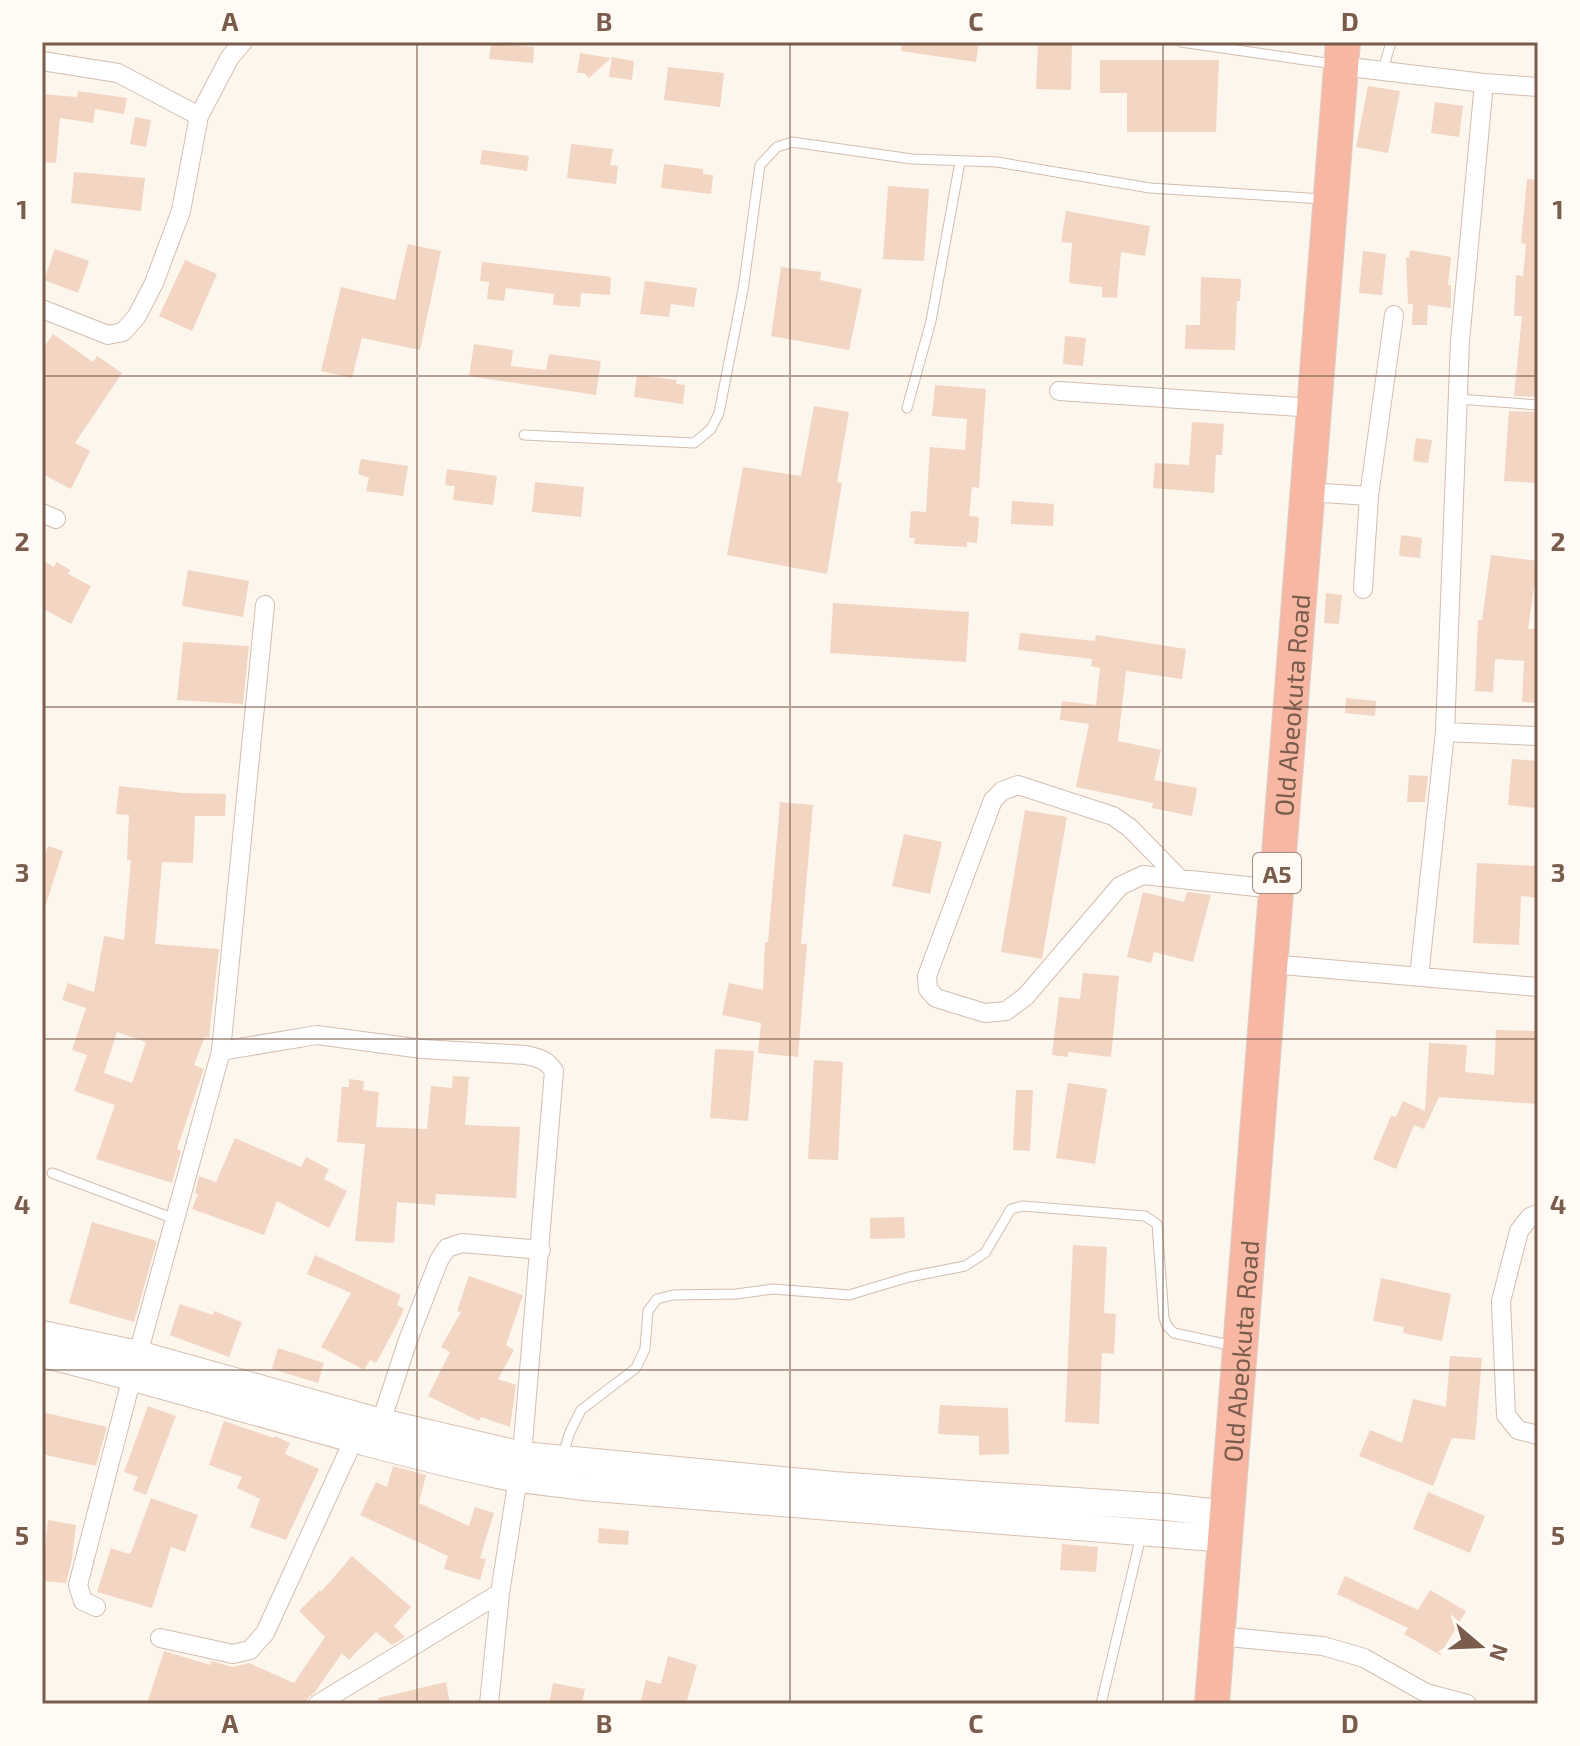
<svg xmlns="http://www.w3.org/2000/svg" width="1580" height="1746" font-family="'Exo 2',sans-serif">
  <rect width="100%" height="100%" fill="#fdf6ec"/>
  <path fill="#f3d5c3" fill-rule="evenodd" d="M902 42H979L976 62 901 51Z
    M1038 42H1072L1071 90 1036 89Z
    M491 44 534 47 533 63 489 59Z
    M580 53 611 58 589 78 584 73H577Z
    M612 57 634 61 632 80 609 77Z
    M1100 60H1219L1216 132H1127V93H1100Z
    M668 67 724 73 720 107 664 100Z
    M1368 86 1400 91 1388 153 1356 147Z
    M78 91 127 98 124 114 95 109 93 123 60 118 56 163 42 162V94L77 97Z
    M1435 102 1463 106 1459 137 1431 133Z
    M135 117 151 120 146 147 130 144Z
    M571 144 613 149 610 165 618 166 616 184 567 178Z
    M482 150 529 156 527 171 480 164Z
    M664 164 703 169V174L713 175 711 194 661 188Z
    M74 172 145 178 141 211 71 203Z
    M1527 179 1538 180V397L1514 396 1522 316H1514L1516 275 1523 276 1526 244 1521 243Z
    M888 186 929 189 924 261 883 259Z
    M1066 211 1150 226 1145 256 1121 252 1117 298 1102 297V287L1069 283 1072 243 1061 242Z
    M408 244 441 251 420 350 362 338 352 378 321 371 341 287 395 300Z
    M55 249 89 261 78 293 44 280Z
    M1410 250 1451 257 1448 285H1451V308L1428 305 1427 325H1412L1413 304H1408L1406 257 1409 258Z
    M1363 251 1386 254 1382 295 1359 293Z
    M185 260 217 274 192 331 159 316Z
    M482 262 611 277 610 295 581 293 580 307 553 305 554 294 506 288 504 301 487 299 489 282 480 281Z
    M781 267 821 272 820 280 862 289 849 350 771 336Z
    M1201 277 1241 279 1240 301H1237L1235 350 1185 349 1186 325H1200Z
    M645 281 697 288 694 307 671 304 669 317 640 314Z
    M53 334 93 362 97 356 122 373 75 443 90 451 71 489 42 474V350Z
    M1065 336 1086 338 1083 366 1063 364Z
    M474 344 513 350 511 366 546 370 549 354 601 361 596 395 469 376Z
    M637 375 677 380 676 384 685 385 683 404 634 397Z
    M935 385 986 389 979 488 972 487 969 516 979 517 977 543 967 542V547L914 544 915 538H909L911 511 926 512 930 447 965 450 967 419 932 416Z
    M814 406 849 412 837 482 842 483 827 574 727 555 743 467 801 476Z
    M1509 411 1538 412V483L1504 481Z
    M1192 422 1224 424 1222 455H1216L1214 493 1153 488 1155 463 1189 465Z
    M1416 438 1432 440 1428 463 1413 461Z
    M361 459 408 466 403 496 366 491 369 478 358 474Z
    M447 469 497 476 493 505 453 500 455 486 445 485Z
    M535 482 584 487 581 517 532 512Z
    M1012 501 1054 504 1053 526 1011 524Z
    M1401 535 1422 538 1420 558 1399 556Z
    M1491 555 1538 561 1528 629H1538V703L1522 702 1524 661 1495 659 1493 692 1475 691 1478 620H1482Z
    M42 560 54 567 57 562 70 570 68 574 91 586 71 624 42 608Z
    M188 570 249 581 243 617 182 606Z
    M1326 593 1342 595 1339 624 1324 623Z
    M833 603 969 612 966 662 830 653Z
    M1020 633 1095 641 1096 635 1186 649 1182 679 1126 671 1118 741 1161 750 1154 780 1197 788 1192 816 1152 808 1153 803 1076 787 1089 724 1060 720 1062 701 1096 705 1100 668 1091 666 1092 659 1018 650Z
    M183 642 249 646 243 704 177 700Z
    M1346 698 1376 701 1375 716 1345 713Z
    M1512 759 1538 761 1536 808 1508 805Z
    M1409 775 1428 776 1425 802H1407Z
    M119 786 183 793 226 794 225 816H195L193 863 162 862 155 944 219 949 209 1038 205 1037 194 1065 204 1069 177 1149 181 1151 172 1183 96 1159 115 1105 74 1091 87 1055 72 1050 86 1008 62 1000 68 983 94 992 104 936 124 940 131 860H127L129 815 116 814ZM117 1032 146 1042 132 1083 104 1073Z
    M780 802 813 805 801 944H807L798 1057 758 1053 761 1023 722 1015 729 983 763 990 765 942H768Z
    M1025 810 1067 817 1042 959 1001 952Z
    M904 834 942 842 930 894 892 886Z
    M48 846 63 851 45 907 42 906V864Z
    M1477 863 1538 866V898L1521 896 1519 945 1473 943Z
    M1143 892 1184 902 1187 892 1211 895 1193 962 1154 952 1151 963 1127 957Z
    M1083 973 1119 976 1111 1057 1068 1052V1057L1052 1055 1059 997 1080 999Z
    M1496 1030 1538 1031V1104L1439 1097 1424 1129 1414 1125 1396 1169 1373 1159 1391 1116 1396 1117 1403 1101 1425 1111 1429 1043 1467 1045 1465 1072 1494 1075Z
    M715 1049 754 1051 748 1121 710 1118Z
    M814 1060 843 1062 838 1160 808 1159Z
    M453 1076 469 1077 465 1125 520 1127 516 1198 436 1194 435 1205 397 1202 394 1243 355 1241 365 1144 337 1142 342 1087H349V1079L364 1081 363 1090 379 1092 376 1127 427 1129 431 1086 452 1088Z
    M1068 1083 1107 1089 1095 1164 1056 1158Z
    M1016 1090H1033L1030 1151 1013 1150Z
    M235 1138 301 1167 306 1157 329 1169 324 1179 347 1191 329 1228 277 1201 264 1235 192 1209 198 1194 195 1193 199 1176 216 1182Z
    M904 1217 905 1238 870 1239V1218Z
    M92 1222 157 1241 134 1322 69 1303Z
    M1073 1245 1107 1247 1104 1313 1116 1314 1114 1354 1102 1353 1099 1424 1065 1422Z
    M315 1255 401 1295 397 1305 404 1309 394 1330 376 1363 370 1360 364 1370 321 1347 351 1293 307 1274Z
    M469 1276 523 1295 506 1345 514 1350 498 1379 516 1385 510 1427 481 1417 479 1421 428 1396 450 1352 441 1347 461 1312 457 1311Z
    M1381 1278 1451 1294 1442 1341 1403 1333 1404 1327 1373 1321Z
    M180 1304 213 1315 214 1311 242 1322 229 1357 170 1335Z
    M278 1348 324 1363 318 1383 272 1369Z
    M1450 1356 1482 1358 1475 1440 1452 1438 1433 1486 1359 1456 1370 1430 1402 1443 1413 1399 1446 1407Z
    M940 1405 1008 1408 1009 1454 979 1455V1436L938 1434Z
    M148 1406 176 1416 146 1495 133 1490 138 1477 124 1472Z
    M42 1412 107 1427 96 1466 42 1454Z
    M224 1421 274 1438 275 1436 290 1443 285 1454 319 1469 286 1540 250 1527 260 1499 237 1488 242 1477 209 1465Z
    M393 1466 426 1475 419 1503 469 1526 475 1507 494 1513 480 1558 486 1559 480 1580 444 1569 448 1556 360 1515 376 1482 387 1487Z
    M1428 1492 1485 1516 1470 1553 1413 1529Z
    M151 1498 198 1515 185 1552 171 1547 152 1608 97 1592 111 1548 129 1554 132 1550Z
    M48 1520 76 1525 72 1559 66 1583 42 1581Z
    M599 1528 629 1531 628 1545 598 1543Z
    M1062 1544 1098 1547 1096 1572 1060 1570Z
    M352 1556 411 1607 394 1626 405 1637 392 1645 376 1632 349 1660 342 1653 315 1692 308 1698 306 1704H147L164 1651 210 1665 211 1661 233 1667 249 1663 294 1683 325 1637 299 1611 320 1590 321 1592Z
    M1345 1576 1418 1610 1430 1590 1466 1611 1440 1655 1404 1634 1408 1628 1337 1594Z
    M668 1656 697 1665 686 1704H640L646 1680 661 1684Z
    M446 1682 450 1704H379L378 1698Z
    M553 1683 585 1689 582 1704H549Z"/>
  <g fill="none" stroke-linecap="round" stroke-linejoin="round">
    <defs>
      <path id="lane" d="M1181 42 1333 64
        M1383 70 1391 42
        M1458 399 1538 405
        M907 408 931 321 960 162
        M524 435 694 443 711 429 719 413 743 290 760 165 777 147 792 142 912 159 997 162 1150 188 1323 199
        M52 1173 175 1219
        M562 1457 570 1432 581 1410 636 1368 645 1349 648 1311 657 1299 673 1295 736 1294 773 1289 849 1295 909 1277 965 1266 985 1253 1011 1209 1023 1206 1145 1216 1157 1224 1164 1318 1167 1326 1174 1333 1234 1346
        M1101 1704 1141 1536"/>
      <path id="street" d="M42 61 118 73 199 116
        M1341 66 1484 83
        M42 309 108 335 123 332 137 316 154 283 181 211 199 116 230 57 243 42
        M1059 391 1314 408
        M1307 492 1369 496
        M42 513 56 519
        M1363 589 1369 496 1394 315
        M1445 732 1538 736
        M1180 879 1130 828 1113 816 1018 785 1002 791 993 800 927 976 928 989 936 998 985 1013 1006 1011 1026 996 1120 886 1143 875 1276 889
        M1270 964 1538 987
        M1419 977 1445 732 1460 341 1484 83 1538 87
        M221 1051 317 1035 422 1049 526 1055C539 1058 547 1060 554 1071L522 1455
        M1538 1214 1530 1217 1519 1231 1501 1301 1506 1415 1518 1430 1538 1435
        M138 1354 221 1051 265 605
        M381 1422 408 1340 439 1260 447 1248 462 1243 541 1250
        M96 1607 83 1601 78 1585 132 1377
        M1218 1636 1323 1646 1364 1658 1426 1693 1467 1704
        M160 1638 233 1654 250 1650 265 1633 354 1439
        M318 1704 500 1593
        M489 1704 500 1593 518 1478"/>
      <path id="secondary" d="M42 1334 138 1354 381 1422 522 1455 834 1485 1166 1507 1228 1514
        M42 1354C195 1392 344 1441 498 1475 526 1481 555 1483 583 1487L1226 1539"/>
      <g id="highway">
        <path id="s1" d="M1212 1704 1343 42"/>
      </g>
    </defs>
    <use href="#lane" stroke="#d1beb0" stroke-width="11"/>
    <use href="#street" stroke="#d1beb0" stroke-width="20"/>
    <use href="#secondary" stroke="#d6c0b0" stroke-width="28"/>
    <use href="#highway" stroke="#dad1cd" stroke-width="36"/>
    <use href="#lane" stroke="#fff" stroke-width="9"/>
    <use href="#street" stroke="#fff" stroke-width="18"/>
    <use href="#secondary" stroke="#fff" stroke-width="26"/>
    <use href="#highway" stroke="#f7b7a3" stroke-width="34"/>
  </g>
  <path fill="none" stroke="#7a5c4d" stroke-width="2" stroke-opacity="0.55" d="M417 42V1704M790 42V1704M1163 42V1704M42 376H1538M42 707H1538M42 1039H1538M42 1370H1538"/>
  <g text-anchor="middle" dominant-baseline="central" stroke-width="6" stroke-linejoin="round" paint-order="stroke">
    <rect fill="#fffaf3" stroke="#a28b7f" stroke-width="2" x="1253" y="853" width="48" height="40" rx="6"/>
    <g font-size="24" font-weight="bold" fill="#7a5c4d">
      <text x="1277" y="873">A5</text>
    </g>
    <g font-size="26" fill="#7a5c4d" stroke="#fffaf3">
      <text stroke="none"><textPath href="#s1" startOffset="1002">Old Abeokuta Road</textPath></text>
      <text stroke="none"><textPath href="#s1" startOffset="354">Old Abeokuta Road</textPath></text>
    </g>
  </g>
  <rect width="1580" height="1746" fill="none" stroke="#fffaf3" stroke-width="88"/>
  <g transform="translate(1480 1646) rotate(109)" stroke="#fffaf3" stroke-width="6" paint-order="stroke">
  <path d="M0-6L14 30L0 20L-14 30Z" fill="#7a5c4d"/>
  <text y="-12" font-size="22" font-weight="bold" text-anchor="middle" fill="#7a5c4d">N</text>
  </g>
  <rect x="44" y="44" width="1492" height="1658" fill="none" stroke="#7a5c4d" stroke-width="3"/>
  <g font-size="26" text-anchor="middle" font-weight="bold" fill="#7a5c4d">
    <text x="230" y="31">A</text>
    <text x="604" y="31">B</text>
    <text x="976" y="31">C</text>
    <text x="1350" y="31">D</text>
    <text x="22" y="219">1</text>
    <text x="1558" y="219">1</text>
    <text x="22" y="551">2</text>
    <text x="1558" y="551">2</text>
    <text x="22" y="882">3</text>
    <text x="1558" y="882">3</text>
    <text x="22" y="1214">4</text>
    <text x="1558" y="1214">4</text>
    <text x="22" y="1545">5</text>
    <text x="1558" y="1545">5</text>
    <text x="230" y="1733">A</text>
    <text x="604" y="1733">B</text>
    <text x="976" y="1733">C</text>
    <text x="1350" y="1733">D</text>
  </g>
</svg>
